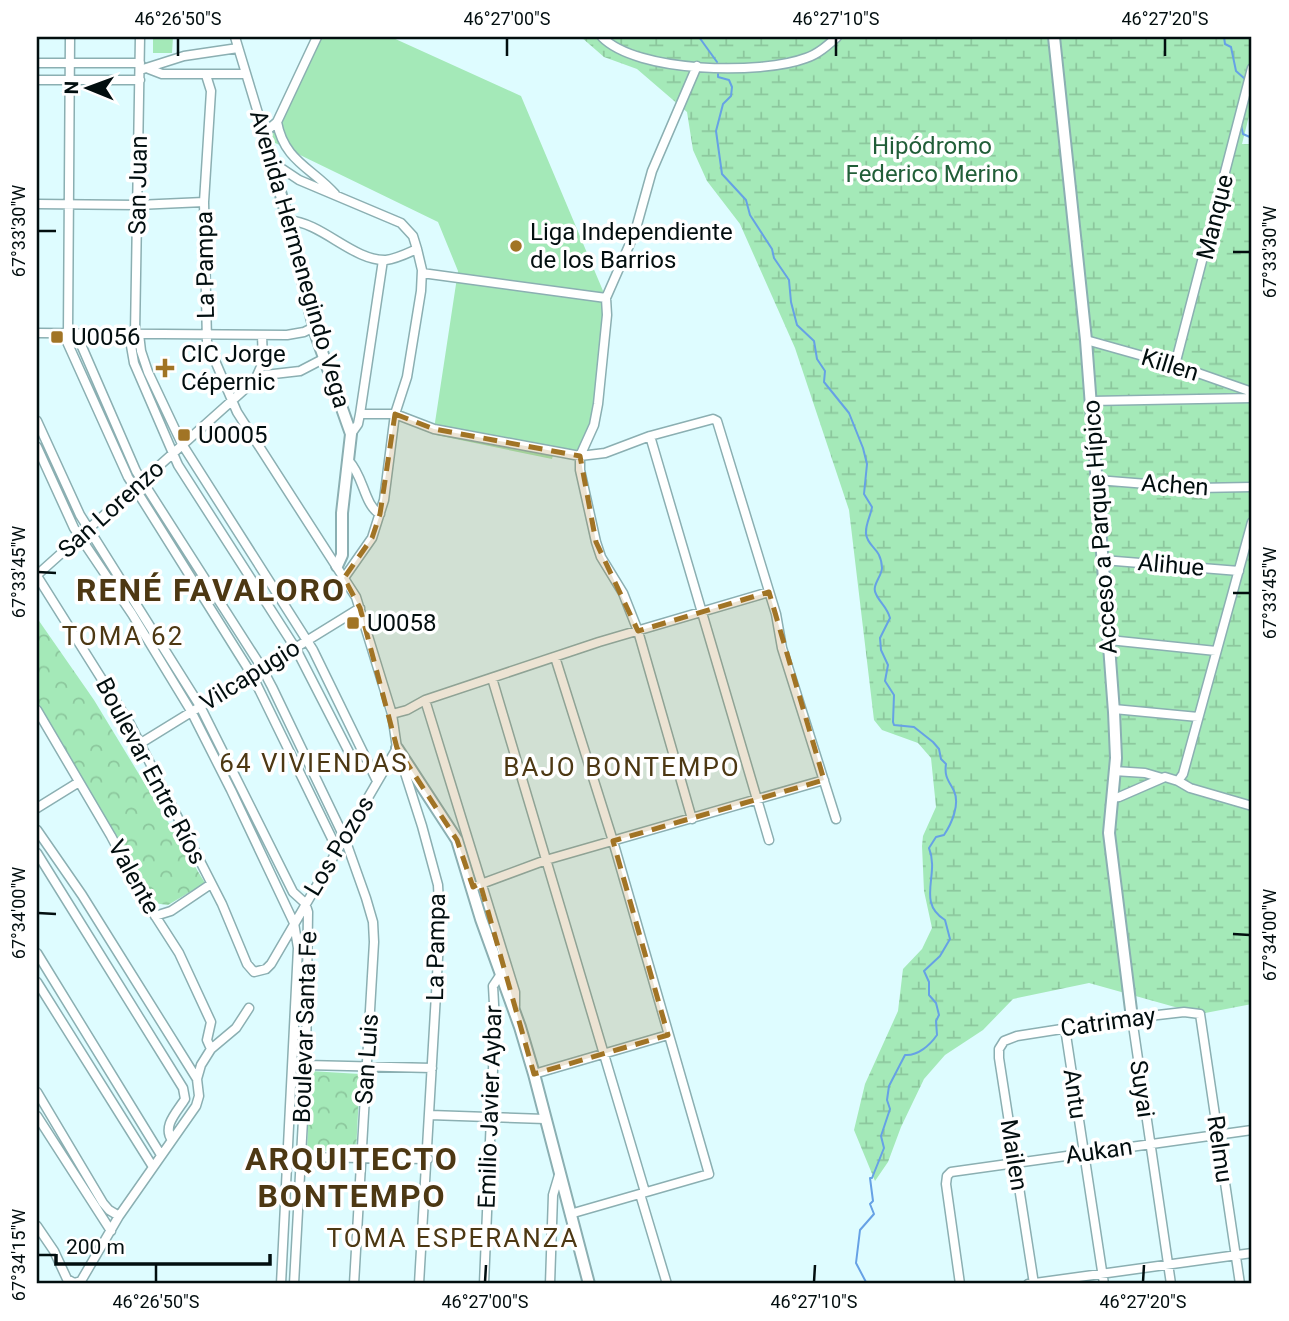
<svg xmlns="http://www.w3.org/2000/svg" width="1289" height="1321" font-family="Roboto,sans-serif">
  <defs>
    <pattern id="forest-crowns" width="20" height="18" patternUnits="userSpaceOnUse" patternTransform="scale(1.75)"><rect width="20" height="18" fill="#a4e9b8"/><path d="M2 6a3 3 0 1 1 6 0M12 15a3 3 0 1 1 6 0" fill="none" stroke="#8cc79d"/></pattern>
    <pattern id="wetland-marsh" width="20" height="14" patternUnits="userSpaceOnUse" patternTransform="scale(1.75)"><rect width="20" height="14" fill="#a4e9b8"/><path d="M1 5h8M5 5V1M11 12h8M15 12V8" fill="none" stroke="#8cc79d"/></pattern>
  </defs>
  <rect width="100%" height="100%" fill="#defcff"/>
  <path fill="url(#forest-crowns)" d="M37 618 94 700 205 883 168 905 153 903 37 706Z
    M310 1071 360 1074 356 1152 307 1150Z"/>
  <path fill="url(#wetland-marsh)" d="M581 37H1252V104L1242 144H1252V1004L1200 1014 1089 983 1013 999 983 1030 945 1055 924 1079 901 1127 888 1162 875 1181 854 1130 865 1084 898 1011 903 969 922 949 932 928 924 891 922 846 923 836 936 807 931 758 918 743 882 730 874 720 849 510 795 348 740 224 707 181 693 150 687 112 637 69 604 57Z"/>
  <path fill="#a4e9b8" d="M153 37H173L172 53H153Z
    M317 37H391L521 96 606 298 598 404 580 456 554 451 552 459 436 435 437 430 434 429 458 271 438 222 265 138Z"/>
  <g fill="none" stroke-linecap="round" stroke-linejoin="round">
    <path stroke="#66a1e5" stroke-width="2" d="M699 37 717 62
      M1224 37 1225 44 1231 47 1236 71 1245 79
      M718 74V77L729 80 732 87 731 96 723 104 716 131 722 174 746 200 750 215 772 249 774 258 789 280 791 302 797 325 814 341 817 359 825 371 824 382 849 413 863 448 867 464 864 494 872 507C871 515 865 525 866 534 868 548 881 547 882 568 882 576 871 586 876 594 880 603 887 607 890 618L880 638 881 650 888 665 885 681 894 695 893 722 894 725 914 727 933 742 939 749 941 759 946 764C944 777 949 781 954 791 960 804 952 823 944 835L936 837 929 848C940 875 916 902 945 920L950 939 940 956 924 971 929 982V995L936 1003 939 1015 936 1021 937 1035C930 1045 918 1056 905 1055L889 1086 887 1100 890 1109 881 1136 884 1148 872 1178H870L873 1201 870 1204 874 1214 860 1230 856 1263 867 1284
      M1245 109 1249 95
      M1241 125 1243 134 1252 138"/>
    <defs>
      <path id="street" d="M235 37 264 133 277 122 317 37
        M602 37C637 73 761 75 806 58 818 54 828 45 837 37
        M37 63H140
        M149 69 162 74H246
        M140 70 184 56 238 48
        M206 75 211 91 204 202 207 342 237 412 356 597 392 714 397 748 422 826 438 885 440 922 436 994 419 1284
        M37 80H140
        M277 122C284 161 312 168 335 194
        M272 162 299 180 401 223 413 236 417 249 422 270 421 291 407 377 395 414 384 500 372 538 344 578
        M37 204 137 205 204 202
        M288 220C323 223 353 261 386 260 396 259 408 253 417 249
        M422 273 606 298
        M37 333 287 335 304 332 314 327
        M63 333 128 477 252 675 338 851
        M68 333 70 37
        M76 333 136 471 262 668 272 687 345 839 366 898 373 922 374 942 354 1284
        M129 334 134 363 178 465 296 649 353 760 363 768 370 766
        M135 334 140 37
        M139 334 141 351 148 372 182 444 313 650 377 781
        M1086 340 1175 365 1252 392
        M1175 365 1252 68
        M255 380 263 362 262 335
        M1091 401 1252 398
        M360 414H395L434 429 580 456 605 453 650 436 713 419 717 421 776 614 782 648 836 819
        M37 421 80 515 200 706 293 892 305 903 308 912 306 1065 294 1284
        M351 434 358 424 360 414 383 260
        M650 436 769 840
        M37 447 74 528 132 614 191 711 231 790 294 923 298 948 281 1284
        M349 461C364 477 364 505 380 514
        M1097 480 1197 488 1252 487
        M1103 560 1239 571
        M37 575 255 380 265 375 300 371 325 358
        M37 576 130 724 222 904 247 964 254 972 266 969 271 964 397 748
        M1109 640 1216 651
        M555 657 613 841 709 1174 570 1214
        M492 678 645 1192
        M425 700 515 992V1006
        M1114 709 1198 717
        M37 710 111 836 145 900 179 953 211 1022 207 1040 211 1049
        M392 714 407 710 425 700 599 642 769 592
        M141 743 360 608
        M1114 771 1145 773 1162 778
        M1178 781 1183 774 1252 522
        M1112 798 1119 797 1165 777 1178 781 1190 788 1252 806
        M37 808 79 782
        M692 819 638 631 623 593 601 557 596 542 580 470V456L594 425 598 404 607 315 606 298 635 232 652 171 697 66
        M37 830 82 895 197 1079
        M37 853 183 1088 185 1099C177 1112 162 1126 172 1140
        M473 887 546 860 824 780
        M155 916 171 911 211 884
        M37 953 161 1155
        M37 982 153 1167
        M1132 1018 1171 1284
        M1065 1028 1104 1284
        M306 1065 432 1068
        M534 1074 668 1035
        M37 1092 103 1203 109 1210 119 1216
        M430 1115 545 1119
        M37 1116 111 1231
        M301 1157 428 1159
        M640 1194 667 1284
        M37 1226 54 1251 67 1279 74 1283 81 1281 119 1216 196 1106 199 1096 197 1079 201 1065 211 1049 236 1028 249 1008
        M484 1284 495 1022 493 986 501 974
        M550 1284 553 1195 559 1175
        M960 1284 946 1184 947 1176 951 1172 1252 1130
        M1028 1284 1252 1253
        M1034 1284 999 1058V1049L1004 1041 1017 1036 1132 1018 1184 1012 1200 1014 1240 1284"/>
      <path id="secondary" d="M1054 37 1086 340 1114 712 1116 758 1109 833 1132 1018
        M264 133 290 228 316 335 351 434 342 513V555L337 566
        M397 748 457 840 481 919 520 1027 534 1074 589 1284"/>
    </defs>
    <use href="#street" stroke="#8bafb2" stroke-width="11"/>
    <use href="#secondary" stroke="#8bafb2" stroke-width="14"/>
    <use href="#street" stroke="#fff" stroke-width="8"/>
    <use href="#secondary" stroke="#fff" stroke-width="10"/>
  </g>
  <path fill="#a17425" fill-opacity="0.2" stroke="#a17425" stroke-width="5" stroke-dasharray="14 9" stroke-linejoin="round" d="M395 414 434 429 580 456 596 542 638 631 769 592 824 780 613 841 668 1035 534 1074 480 883 473 887 457 840 397 748 360 608 344 578 372 538 380 514Z"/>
  <path fill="none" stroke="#020e0f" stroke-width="2.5" d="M178 56V38M507 56V38M836 56V38M1165 56V38M38 231H56M1233 252H1250M38 572 56 573M1233 593H1250M38 913 56 914M1233 934 1250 935M38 1255H56M156 1282V1265M485 1282 486 1265M814 1282 815 1265M1143 1282 1144 1265"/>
  <g fill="#a17425" stroke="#fff" stroke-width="2.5">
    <circle cx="516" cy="246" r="7"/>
    <rect x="50" y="330" width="14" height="14" rx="3.5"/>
    <path d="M161.5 357.5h7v7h7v7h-7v7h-7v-7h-7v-7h7z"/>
    <rect x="177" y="428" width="14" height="14" rx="3.5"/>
    <rect x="346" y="616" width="14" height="14" rx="3.5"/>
  </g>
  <g text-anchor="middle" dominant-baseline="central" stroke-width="7" stroke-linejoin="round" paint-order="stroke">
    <g font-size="24" fill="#215e38" stroke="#fff">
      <text x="932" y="146">Hipódromo<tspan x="932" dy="28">Federico Merino</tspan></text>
    </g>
    <g font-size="24" fill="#020e0f" stroke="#fff">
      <text transform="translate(138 185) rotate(-89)">San Juan</text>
      <text transform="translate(1215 217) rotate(-76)">Manque</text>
      <text transform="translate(300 259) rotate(74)">Avenida Hermenegindo Vega</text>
      <text transform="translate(205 265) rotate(-91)">La Pampa</text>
      <text transform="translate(1170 365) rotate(17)">Killen</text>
      <text transform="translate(1175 485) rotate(4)">Achen</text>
      <text transform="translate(111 509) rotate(-42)">San Lorenzo</text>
      <text transform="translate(1100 527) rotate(-94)">Acceso a Parque Hípico</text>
      <text transform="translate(1171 565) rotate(5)">Alihue</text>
      <text transform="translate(250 675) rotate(-32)">Vilcapugio</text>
      <text transform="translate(151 771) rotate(62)">Boulevar Entre Ríos</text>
      <text transform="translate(339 846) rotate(-59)">Los Pozos</text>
      <text transform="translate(134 877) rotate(61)">Valente</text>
      <text transform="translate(436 947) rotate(-89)">La Pampa</text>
      <text transform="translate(1108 1022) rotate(-8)">Catrimay</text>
      <text transform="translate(305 1027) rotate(-88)">Boulevar Santa Fe</text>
      <text transform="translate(367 1059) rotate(-86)">San Luis</text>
      <text transform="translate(1142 1089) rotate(82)">Suyai</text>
      <text transform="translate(1075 1094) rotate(82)">Antu</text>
      <text transform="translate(490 1107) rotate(-88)">Emilio Javier Aybar</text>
      <text transform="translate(1220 1149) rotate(82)">Relmu</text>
      <text transform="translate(1099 1151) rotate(-8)">Aukan</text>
      <text transform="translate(1014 1155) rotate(81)">Mailen</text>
    </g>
    <g font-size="24" fill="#020e0f" stroke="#fff" text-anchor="start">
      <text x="530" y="232">Liga Independiente<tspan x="530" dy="28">de los Barrios</tspan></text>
      <text x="71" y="337">U0056</text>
      <text x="181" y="354">CIC Jorge<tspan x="181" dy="28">Cépernic</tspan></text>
      <text x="198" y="435">U0005</text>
      <text x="367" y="623">U0058</text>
    </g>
    <g font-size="26" letter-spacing="2" fill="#4d3813" stroke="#fff">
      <text x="123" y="636">TOMA 62</text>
      <text x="314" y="763">64 VIVIENDAS</text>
      <text x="622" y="767">BAJO BONTEMPO</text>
      <text x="453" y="1238">TOMA ESPERANZA</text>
    </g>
    <g font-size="32" font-weight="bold" letter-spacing="2" fill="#4d3813" stroke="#fff">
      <text x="211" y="590">RENÉ FAVALORO</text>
      <text x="352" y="1159">ARQUITECTO<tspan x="352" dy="37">BONTEMPO</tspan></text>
    </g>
  </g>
  <rect width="1289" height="1321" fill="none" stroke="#ffffff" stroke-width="77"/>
  <g transform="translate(88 88) rotate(271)" stroke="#ffffff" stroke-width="5" paint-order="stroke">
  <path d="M0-5L12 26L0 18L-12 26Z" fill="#020e0f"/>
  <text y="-10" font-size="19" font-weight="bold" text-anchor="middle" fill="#020e0f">N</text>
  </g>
  <path d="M56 1254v10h214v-10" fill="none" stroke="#020e0f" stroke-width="3.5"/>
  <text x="66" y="1254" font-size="21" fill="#020e0f" stroke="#ffffff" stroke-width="5" paint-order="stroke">200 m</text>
  <rect x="38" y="38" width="1212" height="1244" fill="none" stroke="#020e0f" stroke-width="2.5"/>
  <g font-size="18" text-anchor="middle" fill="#020e0f">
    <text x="178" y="25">46°26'50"S</text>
    <text x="507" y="25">46°27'00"S</text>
    <text x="836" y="25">46°27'10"S</text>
    <text x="1165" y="25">46°27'20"S</text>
    <text transform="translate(19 231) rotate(-90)" y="6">67°33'30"W</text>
    <text transform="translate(1270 252) rotate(-90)" y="6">67°33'30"W</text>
    <text transform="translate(19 572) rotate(-90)" y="6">67°33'45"W</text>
    <text transform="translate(1270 593) rotate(-90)" y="6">67°33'45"W</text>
    <text transform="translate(19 913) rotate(-90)" y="6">67°34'00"W</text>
    <text transform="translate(1270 935) rotate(-90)" y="6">67°34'00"W</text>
    <text transform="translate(19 1255) rotate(-90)" y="6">67°34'15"W</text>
    <text x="156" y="1308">46°26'50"S</text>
    <text x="485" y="1308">46°27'00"S</text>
    <text x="814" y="1308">46°27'10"S</text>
    <text x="1143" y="1308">46°27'20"S</text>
  </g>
</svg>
